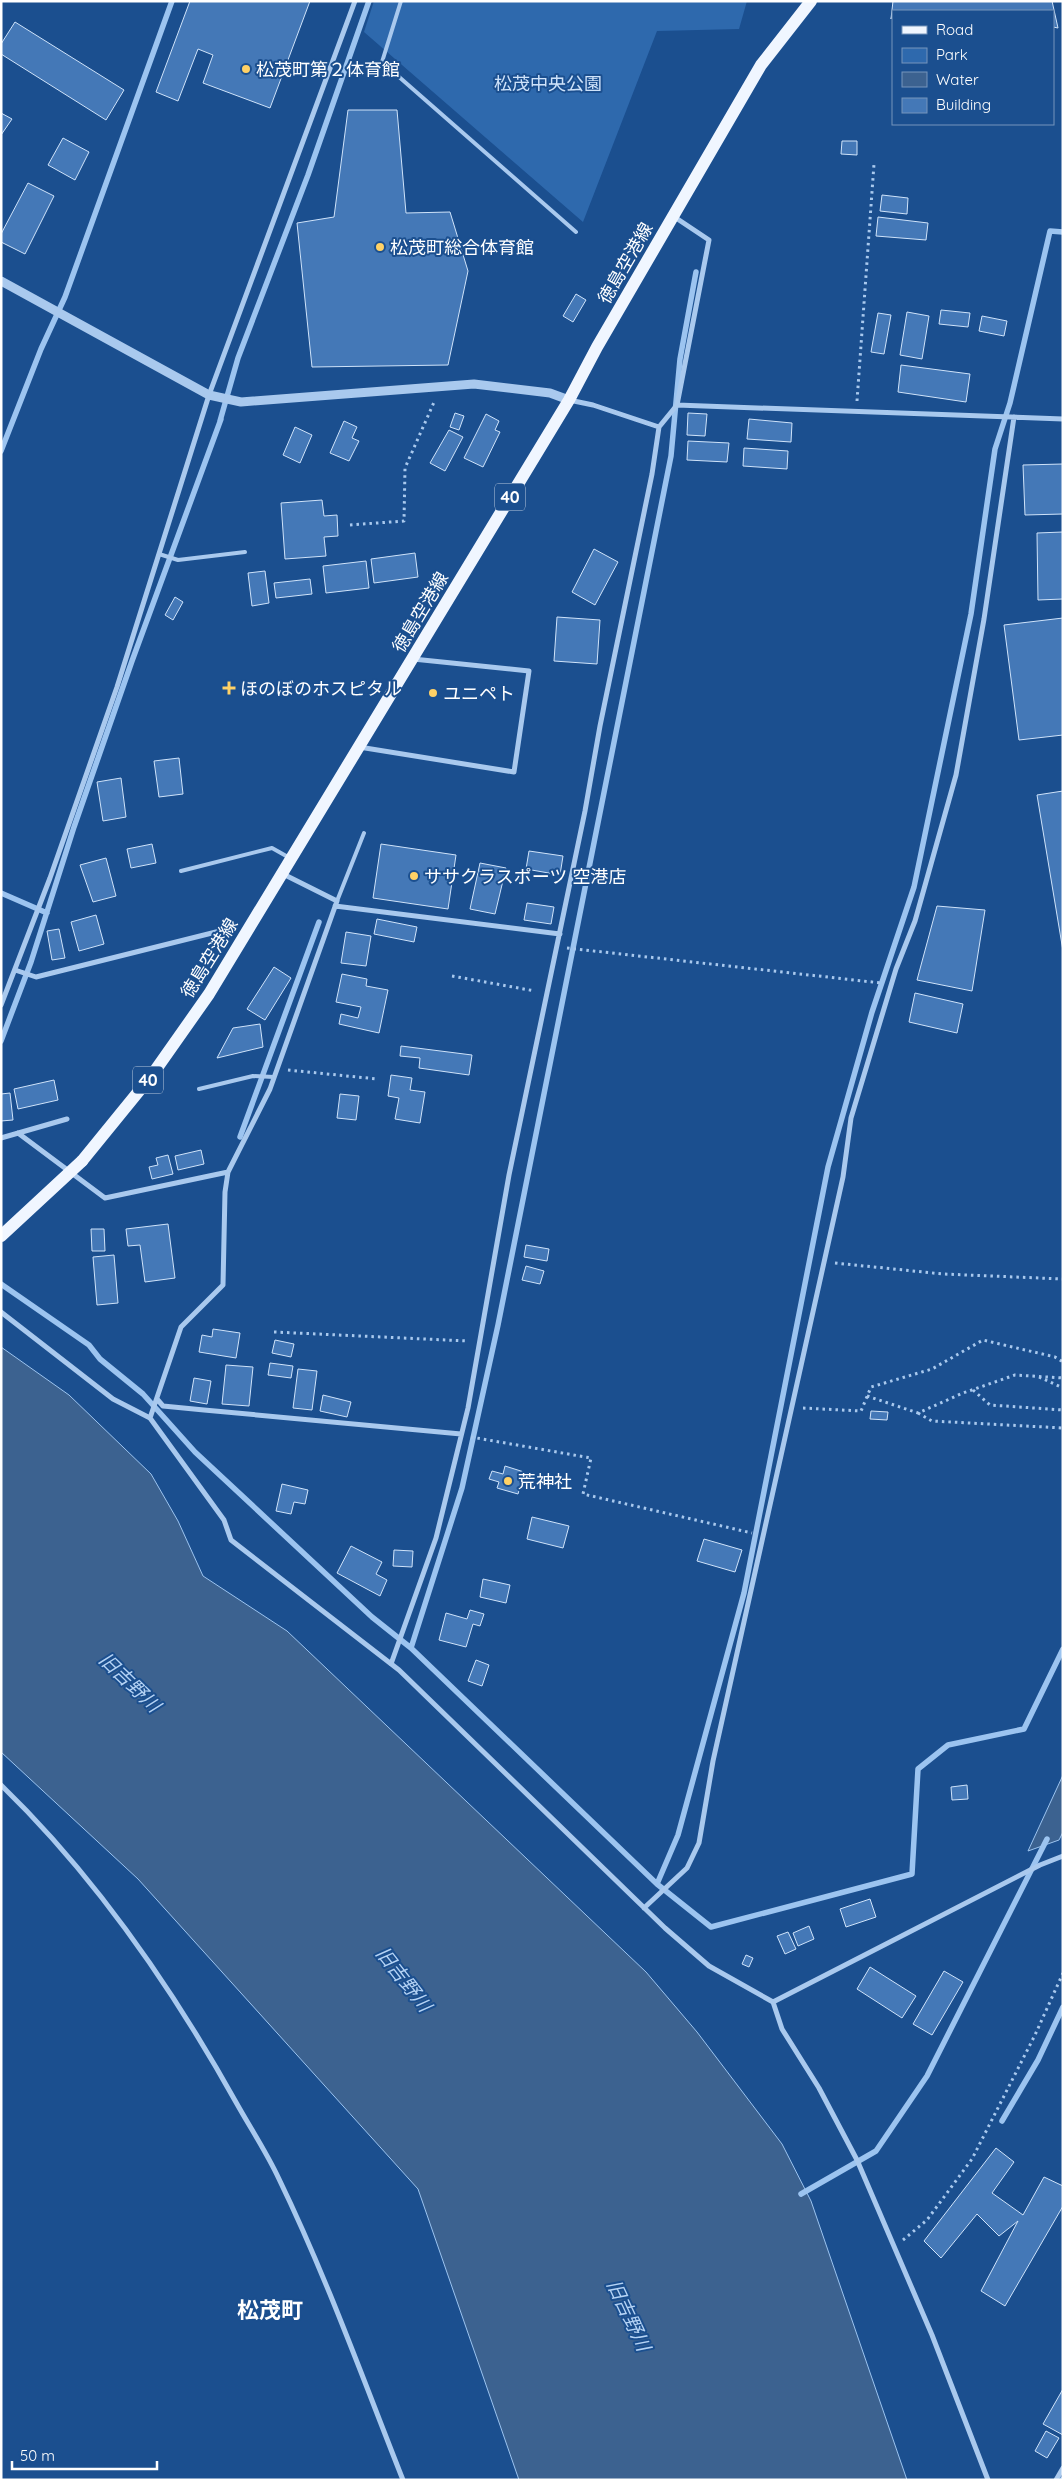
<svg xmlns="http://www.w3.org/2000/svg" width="1064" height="2481" font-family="Quicksand,'Noto Sans JP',sans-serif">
  <rect width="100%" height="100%" fill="#1b4f8f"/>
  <path fill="#2e69ad" d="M374 1H747L739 29 657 31 583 222 364 32Z"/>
  <path fill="#3c6290" stroke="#9cc4f0" d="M1 1347 69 1395 151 1474 178 1521 203 1576 287 1631 646 1972 697 2032 782 2144 811 2201 907 2480H519L418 2189 138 1879 1 1752Z
    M1063 1775V1832L1059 1840 1028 1851Z"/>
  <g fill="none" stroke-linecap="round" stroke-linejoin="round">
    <path stroke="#9cc4f0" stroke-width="5.5" d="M696 272 680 359 671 456 498 1325 462 1488 411 1648 657 1884 711 1927 912 1874 918 1769 948 1745 1024 1729 1063 1649
      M220 421 238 358 308 175 369 1
      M1 451 41 349 65 297 172 1
      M1 893 47 913
      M1 1041 31 962 74 827 132 661 221 419
      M240 1137 319 922
      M1 1284 89 1345 100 1359 143 1394 195 1452 372 1617 411 1648
      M657 1884 678 1835 744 1593 828 1167 872 1012 914 887 971 614 995 449 1010 403 1050 231 1063 232
      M1002 2121 1038 2060 1063 2007
      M801 2194 876 2151 927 2076 1047 1839
      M1062 2480 1063 2479"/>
  </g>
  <path fill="#4478b7" stroke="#cfe3fa" d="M190 1H310L270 108 203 83 213 55 198 49 178 101 156 92Z
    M893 1H1052L1058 28 1053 27V11H893L891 19Z
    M15 22 124 90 106 120 1 54V44Z
    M348 110H397L406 213 450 212 468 271 448 365 312 367 297 223 334 217Z
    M1 113 12 119 1 135Z
    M63 138 89 152 75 180 48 165Z
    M842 141H857V155L841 154Z
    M28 183 54 196 25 254 1 242V234Z
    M882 195 908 198 907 214 880 211Z
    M878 217 928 223 926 240 876 236Z
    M576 294 586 300 573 322 563 316Z
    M941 310 970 313 968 327 939 324Z
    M907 312 929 316 922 359 900 355Z
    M878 313 891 315 884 354 871 352Z
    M982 316 1007 321 1004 336 979 331Z
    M901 365 970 374 966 402 898 392Z
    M455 413 464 416 459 430 450 427Z
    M688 413 707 414 705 436 687 435Z
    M486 414 499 421 495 430 500 432 483 467 464 458Z
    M749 419 792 423 791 442 747 439Z
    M344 421 357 427 352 438 359 441 349 461 330 453Z
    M295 427 312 435 300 463 283 455Z
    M449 430 463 437 445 471 430 463Z
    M688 441 729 443 727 462 687 460Z
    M744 448 788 451 787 469 743 466Z
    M1063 464V514L1025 515 1023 465Z
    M322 500 324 516 337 515 338 536 324 537 326 556 285 559 281 503Z
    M1063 532V599L1038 600 1037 533Z
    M594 549 618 562 595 605 572 592Z
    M415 553 418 577 374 583 371 559Z
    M366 561 369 588 326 593 323 566Z
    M265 571 269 603 252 606 248 573Z
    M310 579 312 594 276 598 274 583Z
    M175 597 183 602 173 620 165 615Z
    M557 617 600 620 597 664 554 661Z
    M1063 618V735L1019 740 1004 625Z
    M179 758 183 794 159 797 154 761Z
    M121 778 126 817 103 821 97 782Z
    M1063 791V951L1037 795Z
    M152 844 156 863 131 868 127 849Z
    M381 844 456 855 448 909 373 898Z
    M529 851 563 856 560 875 526 869Z
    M106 858 116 896 93 902 80 865Z
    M480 863 506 868 495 914 470 909Z
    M527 903 554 907 551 924 524 920Z
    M937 906 985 910 972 991 917 980Z
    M96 915 104 944 79 951 71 922Z
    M377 919 417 927 414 942 374 934Z
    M59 929 65 958 52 960 47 931Z
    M346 932 371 936 366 966 341 963Z
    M274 967 291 978 265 1020 247 1009Z
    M342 974 367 979 366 986 388 990 379 1033 339 1024 341 1014 358 1018 361 1007 336 1002Z
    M915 993 963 1004 957 1033 909 1022Z
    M260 1024 263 1047 217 1058 233 1028Z
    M401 1046 472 1055 469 1075 419 1068 420 1058 400 1056Z
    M391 1075 412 1078 410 1090 425 1092 420 1123 395 1119 399 1098 388 1096Z
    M54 1080 58 1100 18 1109 14 1089Z
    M10 1093 13 1120 1 1121V1094Z
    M340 1094 359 1096 356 1120 337 1118Z
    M201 1150 204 1164 178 1170 175 1156Z
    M168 1155 173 1174 152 1179 149 1167 158 1165 156 1158Z
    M168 1224 175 1278 145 1282 140 1245 128 1246 126 1229Z
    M91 1229H104L105 1251H92Z
    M526 1245 549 1249 547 1261 524 1257Z
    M114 1255 118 1303 97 1305 93 1257Z
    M526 1266 544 1271 540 1284 522 1280Z
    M213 1329 240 1333 236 1358 199 1352 202 1335 212 1337Z
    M275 1340 294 1344 291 1357 272 1353Z
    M270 1363 293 1366 291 1378 268 1375Z
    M226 1365 253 1367 249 1406 222 1404Z
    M298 1369 317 1371 312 1410 293 1408Z
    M194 1378 211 1381 207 1404 190 1401Z
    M323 1395 351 1402 347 1417 320 1411Z
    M871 1411 888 1412 887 1420 870 1419Z
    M505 1466 524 1472 518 1494 497 1488 499 1482 489 1479 492 1471 503 1474Z
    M282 1484 308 1490 305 1504 294 1502 291 1514 276 1511Z
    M532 1517 569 1526 563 1548 527 1539Z
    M704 1539 742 1550 735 1572 697 1561Z
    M351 1546 382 1562 376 1574 387 1580 380 1596 337 1573Z
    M394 1550 413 1551 412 1567 393 1566Z
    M483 1579 510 1585 506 1603 480 1597Z
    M470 1610 484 1614 480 1626 473 1624 466 1647 439 1640 446 1613 467 1619Z
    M476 1660 489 1665 482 1686 468 1681Z
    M967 1785 968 1799 952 1800 951 1787Z
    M870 1899 876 1917 846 1927 840 1909Z
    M809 1926 814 1939 798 1946 793 1933Z
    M788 1932 796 1949 785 1954 777 1936Z
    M746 1955 753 1958 749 1967 742 1964Z
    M870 1967 916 1996 902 2018 857 1989Z
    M944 1971 963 1982 932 2035 913 2024Z
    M996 2148 1014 2162 992 2193 1023 2215 1044 2177 1063 2186V2206L1005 2306 981 2291 1018 2221 999 2236 977 2214 941 2258 924 2241Z
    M1063 2389V2435L1043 2424Z
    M1046 2431 1059 2438 1047 2458 1035 2451Z"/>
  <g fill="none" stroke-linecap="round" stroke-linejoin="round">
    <path stroke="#a9c9ee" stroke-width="3" stroke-dasharray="2.5 4" stroke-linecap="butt" d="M857 401 874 164
      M350 525 404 521 405 468 435 400
      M567 948 881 983
      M452 976 535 991
      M288 1070 377 1079
      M835 1263 943 1274 1063 1279
      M274 1332 468 1341
      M1039 1377 1063 1388
      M973 1390 990 1405 1063 1410
      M867 1396 918 1413 963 1393 1015 1375 1063 1378
      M803 1408 861 1411 871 1387 932 1369 983 1340 1055 1357 1063 1362
      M918 1413 932 1421 1063 1428
      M471 1437 591 1458 583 1494 752 1533
      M903 2240 927 2220 972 2159 1035 2035 1063 1973"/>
    <path stroke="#a9c9ee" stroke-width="4" d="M401 1 382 62 576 232
      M159 554 178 560 245 552
      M181 871 272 848 288 857
      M337 901 364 833
      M199 1089 253 1076 274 1077"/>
    <path stroke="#a9c9ee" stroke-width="5" d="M673 216 709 240 677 405
      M569 400 593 405 659 427
      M359 747 514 772 529 671 413 659
      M335 906 560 934
      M15 970 36 977 220 931
      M1 1005 50 878 117 687 209 395 355 1
      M18 1133 105 1198 228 1172
      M1 1138 67 1119
      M1 1312 113 1399 150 1418 224 1520 231 1540 399 1670 665 1928 709 1966 773 2002 782 2029 819 2088 857 2160 932 2335 988 2480
      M157 1399 163 1406 204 1410 461 1434
      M150 1418 181 1327 223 1285 225 1192 228 1172 270 1089 337 901 283 874
      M391 1664 436 1538 468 1408 509 1175 585 811 600 726 652 474 659 427 677 405 1063 419
      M1 1785C96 1877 173 1989 237 2104 251 2129 267 2153 279 2179 326 2276 363 2379 403 2480
      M644 1908 687 1868 699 1843 713 1761 843 1177 851 1118 896 969 915 921 956 775 984 619 1014 417
      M773 2002 1040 1865 1063 1856
      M1056 2480 1063 2468"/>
    <path stroke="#a9c9ee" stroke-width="9" d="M1 281 209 395 241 402 474 384 550 393 569 400"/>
    <path stroke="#f0f6ff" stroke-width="12" d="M82 1161 152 1075 209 994 569 400 597 347 761 65 811 1"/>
    <path stroke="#f0f6ff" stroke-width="12" d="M1 1236 82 1161"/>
  </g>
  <g fill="#ffd166" stroke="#1b4f8f" stroke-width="2">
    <circle cx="246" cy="69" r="5"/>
    <circle cx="380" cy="247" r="5"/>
    <path d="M226.5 680.5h5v5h5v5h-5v5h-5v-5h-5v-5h5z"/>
    <circle cx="433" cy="693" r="5"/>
    <circle cx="414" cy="876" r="5"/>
    <circle cx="508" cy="1481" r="5"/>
  </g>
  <g text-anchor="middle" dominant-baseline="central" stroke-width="4" stroke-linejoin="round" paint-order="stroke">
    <g fill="#1b4f8f" stroke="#bbcadd" stroke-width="1">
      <rect x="495" y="483.5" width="30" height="27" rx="4"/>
      <rect x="133" y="1066.5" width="30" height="27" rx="4"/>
    </g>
    <g font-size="16" font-weight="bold" fill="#fff">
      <text x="510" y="497">40</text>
      <text x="148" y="1080">40</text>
    </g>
    <g font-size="18" fill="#fff" stroke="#1b4f8f" text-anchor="start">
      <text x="256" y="69">松茂町第２体育館</text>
      <text x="390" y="247">松茂町総合体育館</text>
      <text x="240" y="688">ほのぼのホスピタル</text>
      <text x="443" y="693">ユニペト</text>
      <text x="424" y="876">ササクラスポーツ 空港店</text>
      <text x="518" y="1481">荒神社</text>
    </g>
    <g font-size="18" fill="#cfe3fa" stroke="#1b4f8f">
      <text x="548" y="83">松茂中央公園</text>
    </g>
    <g font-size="18" fill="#fff" stroke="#1b4f8f">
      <text transform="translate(625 263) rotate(-60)">徳島空港線</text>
      <text transform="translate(420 612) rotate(-59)">徳島空港線</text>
      <text transform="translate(209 958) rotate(-58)">徳島空港線</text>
    </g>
    <g font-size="19" font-style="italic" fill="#b5d3f5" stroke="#1b4f8f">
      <text transform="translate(130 1682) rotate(44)">旧吉野川</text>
      <text transform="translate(404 1979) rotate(52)">旧吉野川</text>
      <text transform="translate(629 2315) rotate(65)">旧吉野川</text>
    </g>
    <g font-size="22" font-weight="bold" fill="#fff" stroke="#1b4f8f">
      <text x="270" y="2310">松茂町</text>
    </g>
  </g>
  <rect width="1064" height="2481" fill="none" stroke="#ffffff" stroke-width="5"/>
  <rect x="892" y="10" width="162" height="115" fill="#1b4f8f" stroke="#7695bc"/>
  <rect x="902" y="26" width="25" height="8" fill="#f0f6ff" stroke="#7695bc"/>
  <text x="936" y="35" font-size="15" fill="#ffffff">Road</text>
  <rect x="902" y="48" width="25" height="15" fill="#2e69ad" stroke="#7695bc"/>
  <text x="936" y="60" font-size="15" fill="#ffffff">Park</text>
  <rect x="902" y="72" width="25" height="15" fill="#3c6290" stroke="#7695bc"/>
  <text x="936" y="85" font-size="15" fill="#ffffff">Water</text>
  <rect x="902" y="98" width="25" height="15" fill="#4478b7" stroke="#7695bc"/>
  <text x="936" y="110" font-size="15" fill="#ffffff">Building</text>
  <path d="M12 2461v8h145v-8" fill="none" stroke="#ffffff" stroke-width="2.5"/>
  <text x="20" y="2461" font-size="15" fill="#ffffff" stroke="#1b4f8f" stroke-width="4" paint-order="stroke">50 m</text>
</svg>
